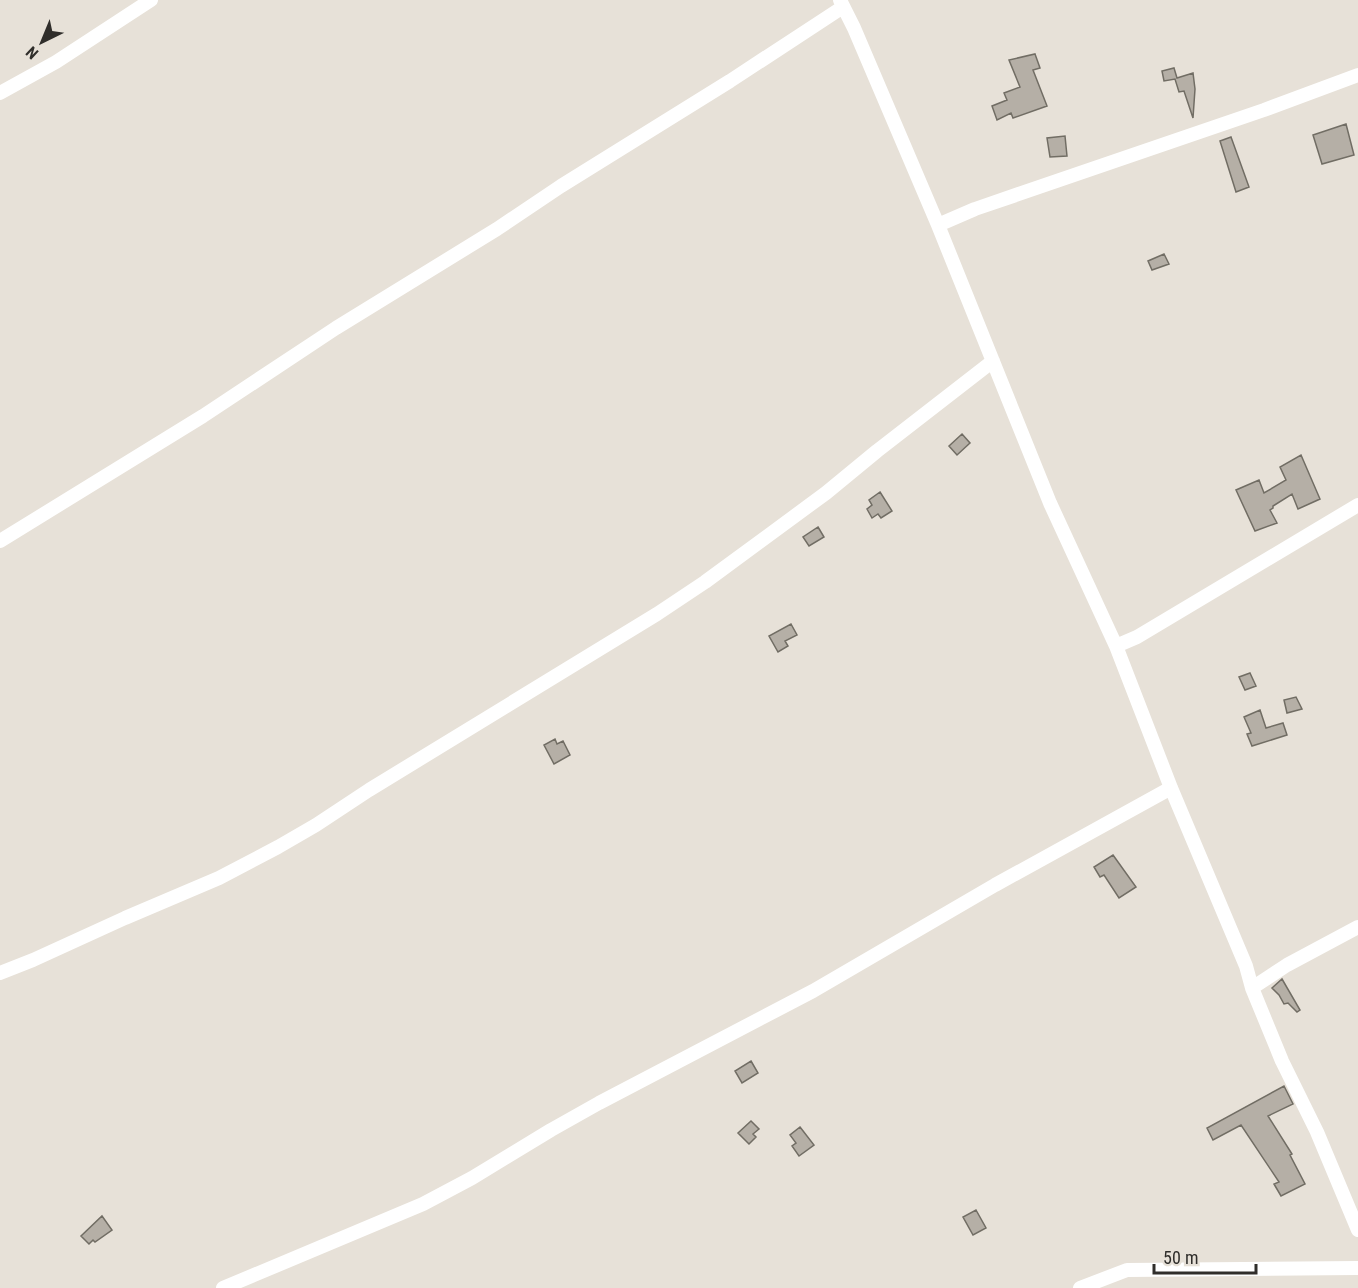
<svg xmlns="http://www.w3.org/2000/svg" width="1358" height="1288" font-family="'Roboto Condensed',sans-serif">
  <rect width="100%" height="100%" fill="#e7e1d8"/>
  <path fill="#b5afa6" stroke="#716d64" stroke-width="1.5" d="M1035 54 1040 68 1033 70 1047 106 1013 118 1011 113 997 120 992 106 1007 100 1004 93 1020 87 1009 60Z
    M1174 68 1177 78 1193 73 1195 89 1193 118 1184 91 1179 92 1175 79 1164 81 1162 71Z
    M1346 124 1354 155 1322 164 1313 135Z
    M1065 136 1067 156 1050 157 1047 138Z
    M1231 137 1249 187 1236 192 1220 141Z
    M1164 254 1169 264 1152 270 1148 261Z
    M962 434 970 443 957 455 949 446Z
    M1301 455 1320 499 1298 509 1292 494 1273 506V508L1270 510 1277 523 1255 531 1236 490 1259 480 1264 493 1286 480 1280 467Z
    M880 492 892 511 881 518 878 514 872 518 867 509 872 505 869 500Z
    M818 527 824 537 809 546 803 537Z
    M791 624 797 635 785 641 788 646 778 652 769 636Z
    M1250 673 1256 686 1245 690 1239 677Z
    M1296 697 1302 709 1287 713 1284 700Z
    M1260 710 1266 728 1283 723 1287 735 1252 746 1247 734 1251 733 1244 717Z
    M555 739 557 744 563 741 570 755 554 764 544 745Z
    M1113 855 1136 887 1119 898 1104 875 1100 877 1094 867Z
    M1282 979 1300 1010 1297 1012 1288 1003 1284 1004 1279 995 1272 988Z
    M751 1061 758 1073 742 1083 735 1071Z
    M1284 1086 1293 1104 1268 1116 1292 1154 1290 1155 1305 1184 1281 1196 1274 1184 1279 1182 1241 1125 1213 1140 1207 1128Z
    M751 1121 759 1129 753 1134 756 1137 749 1144 738 1133Z
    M800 1127 814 1145 799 1156 792 1146 796 1143 790 1135Z
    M976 1210 986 1228 973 1235 963 1217Z
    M102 1216 112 1230 95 1242 93 1240 89 1244 81 1236Z"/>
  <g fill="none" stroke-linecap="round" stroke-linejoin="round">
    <path stroke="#fff" stroke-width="14" d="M840 0 854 28 938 225 1050 503 1116 646 1171 788 1246 966 1252 988 1282 1061 1317 1132 1358 1230
      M0 93 56 62 151 0
      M938 225 975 209 1264 110 1358 75
      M0 541 203 416 336 328 497 229 561 186 730 81 843 7
      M1116 646 1137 637 1358 505
      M0 973 33 960 125 918 219 878 278 847 316 825 369 790 657 614 705 582 826 493 877 451 993 361
      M1252 988 1287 965 1358 927
      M223 1288 423 1204 472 1178 551 1130 599 1103 813 991 995 885 1171 788
      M1080 1288 1127 1270 1358 1268"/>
  </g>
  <g transform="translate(42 42) rotate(223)" stroke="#e7e1d8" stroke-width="4.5" paint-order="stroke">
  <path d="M0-4.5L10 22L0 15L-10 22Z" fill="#302e2b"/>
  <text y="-9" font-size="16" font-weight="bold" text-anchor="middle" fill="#302e2b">N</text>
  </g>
  <path d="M1154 1264v9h102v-9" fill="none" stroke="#302e2b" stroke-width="3"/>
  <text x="1163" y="1264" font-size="18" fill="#302e2b" stroke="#e7e1d8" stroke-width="4.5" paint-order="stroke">50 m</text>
</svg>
